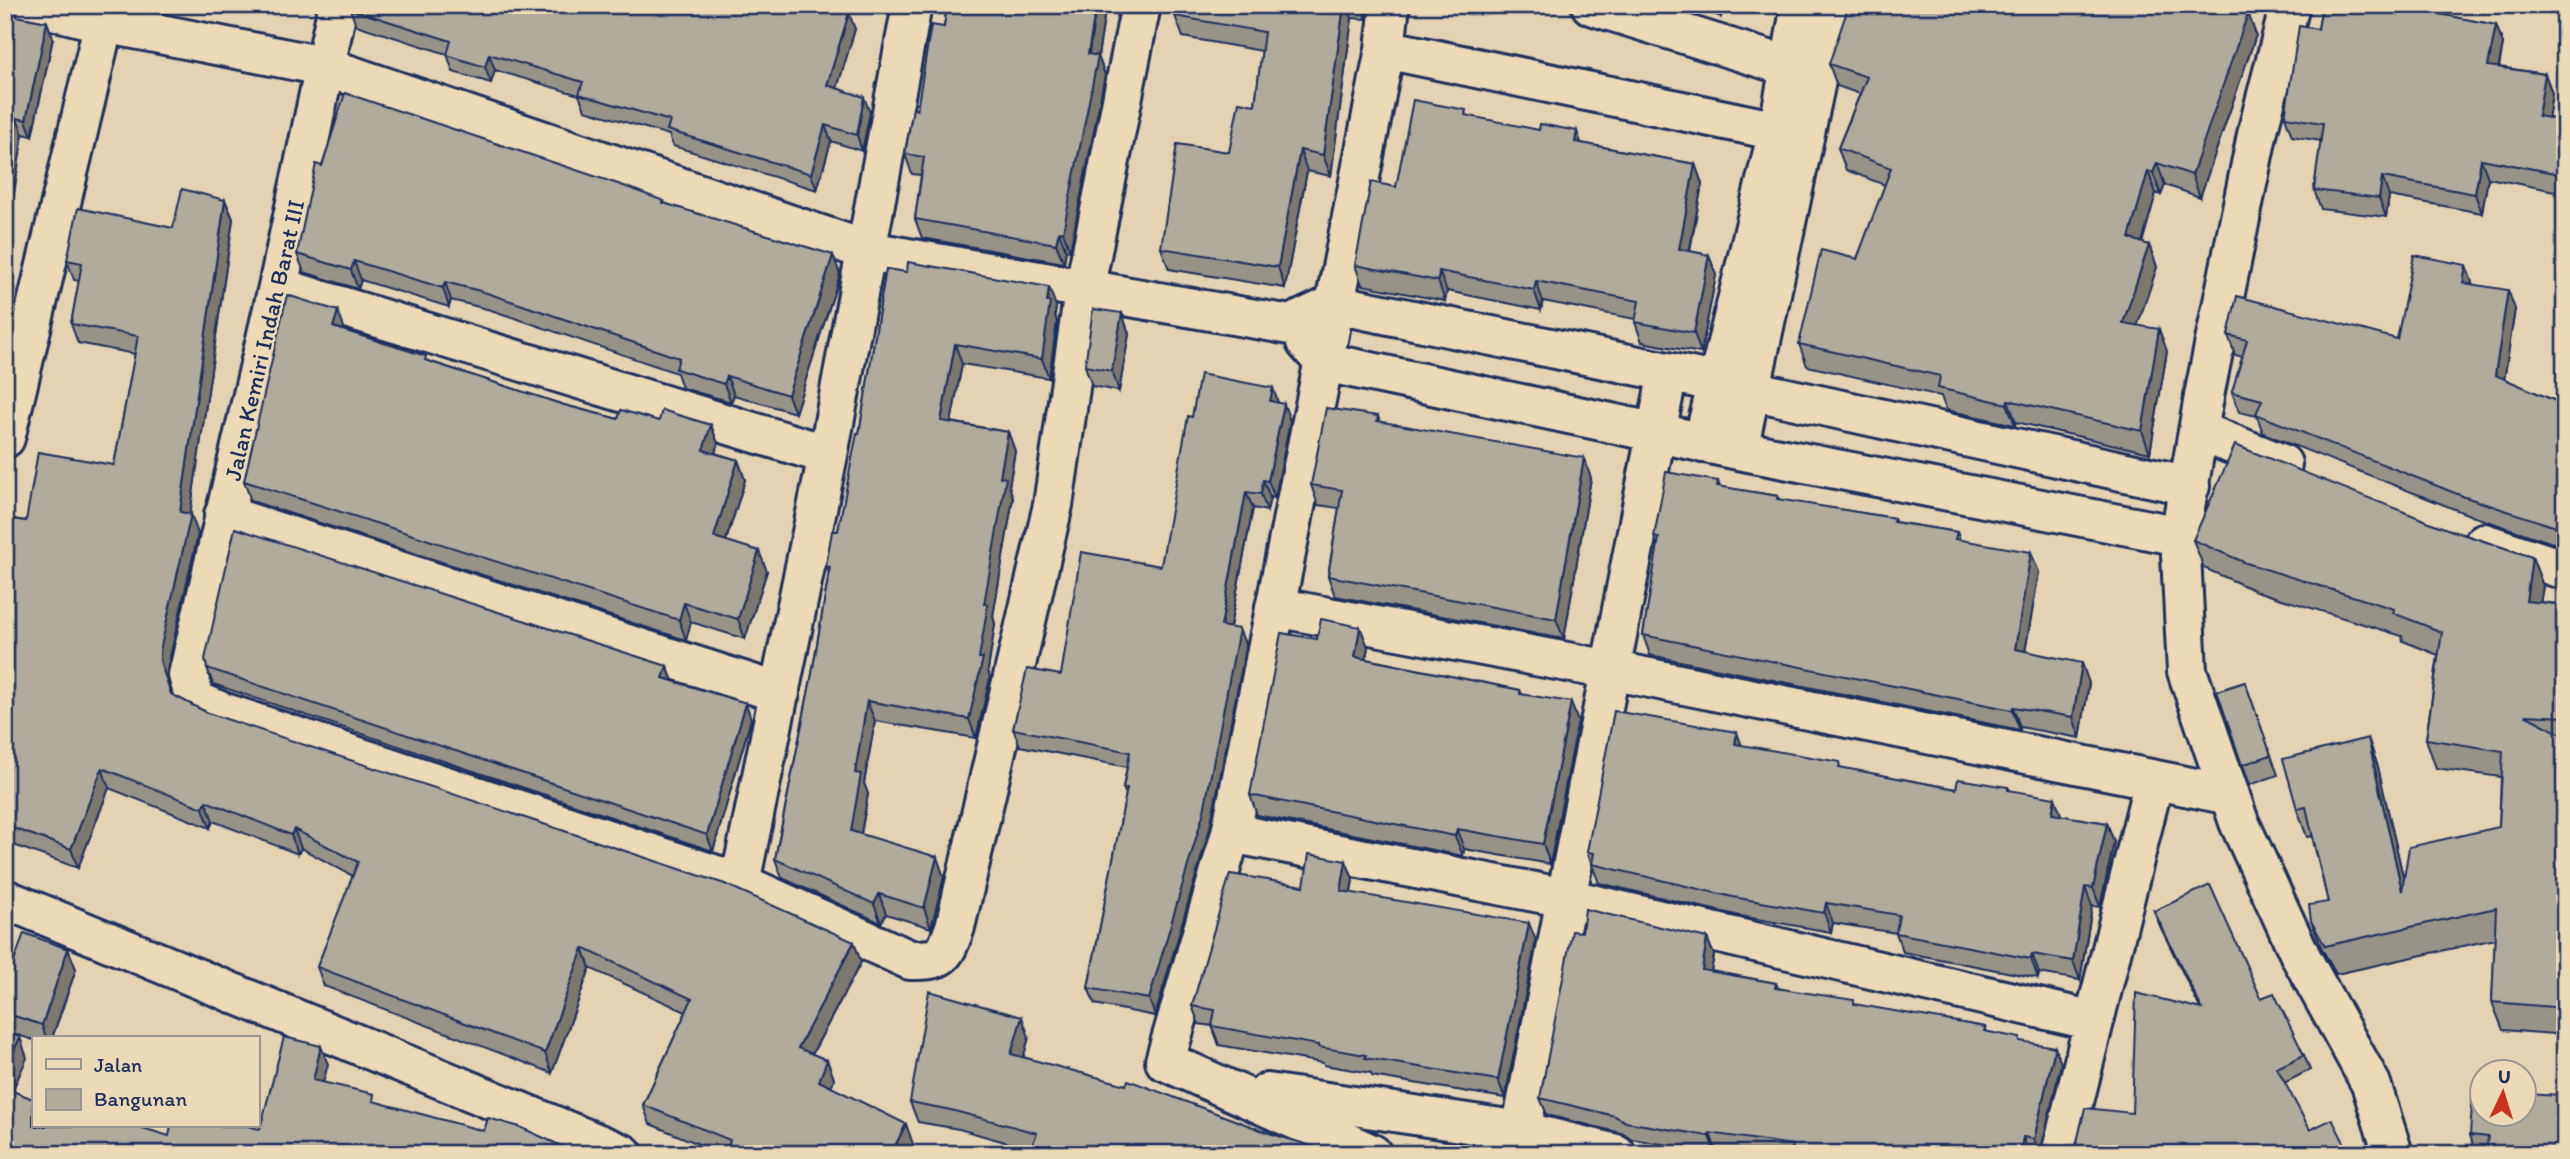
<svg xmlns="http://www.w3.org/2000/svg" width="2570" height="1159" font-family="Itim,sans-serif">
  <rect width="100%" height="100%" fill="#e4d3b3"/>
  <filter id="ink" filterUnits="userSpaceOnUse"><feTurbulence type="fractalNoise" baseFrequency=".0143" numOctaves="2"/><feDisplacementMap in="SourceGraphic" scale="14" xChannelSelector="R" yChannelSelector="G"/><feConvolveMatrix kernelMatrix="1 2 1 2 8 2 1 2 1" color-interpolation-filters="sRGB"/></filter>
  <g filter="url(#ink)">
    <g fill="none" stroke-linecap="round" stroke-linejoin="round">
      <defs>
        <path id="minor" d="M34 5 104 23 323 66 868 251 1290 325 1335 304 1668 372 2190 486
          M338 5 278 287 188 675 195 700 222 712 740 883 910 960C944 960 944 957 955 927L1053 505 1084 291 1141 5
          M1591 5 1813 74
          M2290 5 2258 130 2205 391 2180 536 2187 671 2239 822 2301 957 2371 1084 2393 1154
          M1385 49 1778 131
          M278 287 828 455
          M1306 342 1324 362 1738 450 2180 536
          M2199 431 2282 464
          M5 438 108 5
          M1703 443 1778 131 1801 5
          M1738 450 1832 5
          M224 515 780 693
          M2484 543 2565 570
          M1275 607 1610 670 2230 795
          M1231 833 1566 898 2094 1021
          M740 883 828 455 912 5
          M5 899 623 1154
          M1267 1093 1521 1131 1616 1154
          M1521 1131 1668 372
          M1372 1154 1165 1061 1231 833 1385 49 1390 5
          M2061 1154 2154 780"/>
      </defs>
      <use href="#minor" stroke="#1b2f5e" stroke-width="44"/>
      <use href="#minor" stroke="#ecdab7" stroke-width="38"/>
    </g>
    <path fill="#989388" stroke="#1b2f5e" stroke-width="2" d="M947 5H1106L1098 56 1105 75 1070 251 1066 250 1064 263 922 238 915 219 921 175 912 174 905 154 917 110 944 27Z
      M1177 5H1368L1366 19 1352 18 1331 176 1307 171 1285 288 1169 269 1161 248 1229 152 1255 105 1262 51 1183 37 1175 16Z
      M1688 5H1725L1721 17Z
      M2322 5H2450L2448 16 2496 25 2503 44 2499 67 2545 74 2552 93 2548 118 2565 121V193L2488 178 2482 213 2389 196 2386 217 2321 209 2314 190 2321 141 2292 136 2285 117 2318 29Z
      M350 9 855 29 837 88 870 113 862 151 831 141 817 190 673 146 669 135 585 110 579 95 495 70 491 83 453 72 447 54 356 25Z
      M2238 11 2248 13 2256 35 2200 197 2165 185 2161 195 2156 193 2142 243 2149 245 2157 267 2137 325 2167 351 2150 453 2016 422 2015 425 1946 410 1941 396 1807 366 1799 344 1857 259 1885 185 1846 170 1838 148 1860 94 1837 86 1829 64Z
      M5 14 47 22 53 38 32 136 23 134 13 199 7 198 5 205Z
      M1468 116 1581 143 1695 164 1702 184 1690 251 1709 255 1716 275 1701 353 1642 342 1635 322V319L1543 301 1541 310 1447 291 1445 301 1362 285 1355 265 1396 187Z
      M322 166 664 201 665 204 840 274 795 413 734 395 731 402 682 388 677 373 491 310 451 300 449 307 361 280 358 289 304 272 297 254Z
      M225 200 233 219 190 514 198 534 167 670V681L172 695 208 713 861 962 812 1054 827 1060 834 1079 831 1087 913 1144 908 1154H723L650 1124 643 1105 686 1012 590 968 552 1073 324 986 317 967 353 876 301 848 298 854 213 821 210 828 109 788 78 868 5 842V518L26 521 114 465 135 354 78 343 71 324 79 281 74 280 67 260 173 228Z
      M886 269 1056 306 1055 315 1057 322 1049 378 962 364 951 422 1008 432 1015 451 1009 486 1013 498 993 616 995 624 988 670 990 678 976 738 875 721 864 783 868 794 861 834 944 877 931 928 886 914 881 923 782 878 775 859 812 674 829 573 826 566 838 531 859 434Z
      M2473 285 2515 309 2504 379 2565 405V547L2472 516 2263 433 2257 416 2239 412 2232 392 2243 357 2235 355 2228 335 2397 339Z
      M1122 313 1129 334 1119 391 1092 386 1085 366Z
      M345 330 428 361 564 405 618 419 711 425 718 444 715 453 738 460 745 480 726 541 767 571 745 639 691 622 686 640 251 501 244 481Z
      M1278 403 1290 421 1275 498 1270 497 1267 511 1253 508 1230 627 1246 646 1210 828 1155 1016 1095 1004 1088 988 1126 794 1123 788 1127 767 1020 746 1013 729 1061 675 1161 566 1192 417Z
      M1378 416 1380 422 1591 478 1564 639 1335 596 1328 576 1339 508 1318 505 1311 485Z
      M1718 481 1720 487 1778 496 1779 500 1894 518 1895 522 1957 532 1960 540 2039 572 2025 651 2089 683 2080 738 2020 727V730L1650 655 1643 635 1658 547 1654 537Z
      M2447 529 2532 557 2543 586 2540 602 2565 605V1035L2503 1030 2492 1002 2495 939 2336 974 2322 949 2311 921 2328 902 2312 836 2307 837 2297 809 2368 738 2378 767 2404 881 2499 827 2501 777 2436 768 2426 739 2438 655 2403 641 2402 636 2256 591 2204 568 2193 540Z
      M1360 627 1368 647 1366 659 1520 690 1522 694 1578 722 1550 864 1464 849 1463 856 1257 815 1250 795 1317 639Z
      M667 666 673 681 751 719 713 851 213 684 207 668Z
      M2245 682 2278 775 2250 785 2217 691Z
      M1742 746 1842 768 1956 789 2008 787 2010 790 2062 816 2107 823 2114 842 2100 907 2092 906 2080 980 2039 973 2038 978 1903 952 1896 933 1833 923 1831 932 1740 916 1599 883 1587 852Z
      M1346 861 1353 879 1351 893 1536 941 1505 1098 1372 1076 1371 1073 1324 1065 1323 1063 1219 1045 1212 1026 1199 1024 1192 1006 1304 886Z
      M2154 911 2261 998 2304 1055 2310 1070 2284 1083 2310 1130 2350 1154H2079L2076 1146 2132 1113 2200 1008 2160 926Z
      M1707 938 1714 955 1711 971 1776 983 1778 988 1856 1005 1985 1027 1987 1032 2022 1042 2061 1064 2040 1154H1743L1716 1150 1715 1153 1632 1139 1621 1133 1547 1115 1540 1098Z
      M68 949 76 969 52 1038H33V1040L5 1031V988Z
      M1029 1037 1023 1057 1269 1133 1030 1149 959 1129 918 1122 910 1102Z
      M2565 1096V1154H2476L2470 1135Z"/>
    <path fill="#7c786f" stroke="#1b2f5e" stroke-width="2" d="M1096 5H1106L1098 56 1105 75 1070 251 1063 232Z
      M1344 5H1347L1352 18 1331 176 1323 155Z
      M1361 5H1368L1366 19Z
      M1717 5H1725L1721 17Z
      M2440 5H2450L2446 33 2439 14Z
      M2237 6 2244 25 2248 13 2256 35 2200 197 2192 175Z
      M849 13 855 29 833 102 827 85Z
      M47 22 53 38 32 136 26 120Z
      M2496 25 2503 44 2495 85 2488 66Z
      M489 54 495 70 491 83 485 67Z
      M2545 74 2552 93 2546 135 2538 116Z
      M864 97 870 113 862 151 857 135Z
      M17 118 23 134 13 199 7 183Z
      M825 125 831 141 817 190 811 174Z
      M1577 131 1584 151 1575 142Z
      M1300 150 1307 171 1285 288 1278 267Z
      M2481 159 2488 178 2482 213 2475 194Z
      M2157 163 2165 185 2161 195 2153 173Z
      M1695 164 1702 184 1686 269 1679 249Z
      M2148 171 2156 193 2137 260 2129 238Z
      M2382 177 2389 196 2386 217 2379 198Z
      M225 200 233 219 188 529 191 514 198 534 167 670V681L160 661V651Z
      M1059 231 1066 250 1064 263 1056 244Z
      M2149 245 2157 267 2131 345 2123 323Z
      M833 255 840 274 795 413 788 395Z
      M1709 255 1716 275 1701 353 1694 333Z
      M354 261 361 280 358 289 351 270Z
      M2466 265 2473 285 2463 283Z
      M1439 271 1447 291 1445 301 1438 281Z
      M1536 281 1543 301 1541 310 1534 290Z
      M445 282 451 300 449 307 443 288Z
      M1049 287 1056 306 1055 315 1057 322 1049 378 1042 359 1047 302Z
      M2508 290 2515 309 2502 394 2495 375Z
      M338 311 345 330 333 327Z
      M1122 313 1129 334 1119 391 1112 371Z
      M2159 329 2167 351 2150 453 2142 431Z
      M955 344 962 364 948 440 941 421Z
      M727 376 734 395 731 402 724 384Z
      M1273 388 1279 405 1270 401Z
      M2008 400 2016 422 2015 425 2007 404Z
      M1284 404 1290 421 1275 498 1268 481Z
      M711 425 718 444 710 469 703 450Z
      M1008 432 1015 451 1009 486 1013 498 993 616 995 624 988 670 990 678 976 738 969 719 979 658 984 604 1000 477Z
      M1584 458 1591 478 1564 639 1556 619Z
      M738 460 745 480 721 556 714 537Z
      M1263 480 1270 497 1267 511 1261 494Z
      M1246 492 1253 508 1227 642 1221 626Z
      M759 551 767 571 745 639 738 619Z
      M2031 552 2039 572 2022 669 2015 649Z
      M2532 557 2543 586 2536 629 2526 601Z
      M684 603 691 622 686 640 679 620Z
      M1360 627 1368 647 1362 677 1355 657Z
      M1239 629 1246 646 1210 828 1155 1016 1149 999Z
      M2082 663 2089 683 2080 738 2073 717Z
      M667 666 673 682 663 678Z
      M867 701 875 721 864 783 868 794 858 850 851 831 855 773Z
      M1571 702 1578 722 1550 864 1543 844Z
      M746 703 751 719 713 851 707 835Z
      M2013 707 2020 727V730L2012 710Z
      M1737 732 1744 752 1735 744Z
      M2368 738 2378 767 2413 920 2402 891Z
      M102 768 109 788 78 868 71 849Z
      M2055 798 2062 817 2052 814Z
      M206 801 213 821 210 828 203 808Z
      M2107 823 2114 842 2100 907 2093 888Z
      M294 829 301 848 298 854 291 835Z
      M1457 829 1464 849 1463 856 1455 836Z
      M937 857 944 877 931 928 924 908Z
      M1346 861 1353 879 1348 909 1341 891Z
      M2085 887 2092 906 2080 980 2073 961Z
      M879 894 886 914 881 923 874 904Z
      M1826 903 1833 923 1831 932 1824 913Z
      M1529 923 1536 941 1505 1098 1498 1080Z
      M1707 938 1714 955 1708 987 1702 970Z
      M854 942 861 962 805 1067 798 1048Z
      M583 948 590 968 552 1073 545 1053Z
      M68 949 76 969 52 1038H46L42 1025Z
      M2032 954 2039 973 2038 978 2031 959Z
      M1022 1017 1029 1037 1019 1074 1011 1054Z
      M20 1037 27 1058 10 1096 5 1082V1070Z
      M321 1046 328 1064 319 1098 313 1080Z
      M2055 1047 2061 1064 2040 1154H2039L2034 1139Z
      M827 1060 834 1079 826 1100 819 1081Z
      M906 1124 913 1144 908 1154H891Z
      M1710 1133 1716 1150 1715 1153 1709 1136Z
      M2023 1137 2029 1154H2020Z"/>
    <path fill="#b1ab9e" stroke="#1b2f5e" stroke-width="2" d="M351 5H826L849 13 827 85 864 97 857 135 825 125 811 174 667 130 670 121 579 94 583 82 489 54 485 67 447 55 451 41 350 9Z
      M947 5H1096L1088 54 1098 56 1063 232 1059 231 1056 244 915 219 924 157 905 154 913 108 917 110 931 25 944 27Z
      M1177 5H1344L1323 155 1300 150 1278 267 1161 248 1177 144 1229 152 1239 102 1255 105 1264 32 1175 16Z
      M1849 5H2236L2237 6 2235 10 2248 13 2192 175 2157 163 2153 173 2148 171 2129 238 2149 245 2123 323 2159 329 2142 431 2008 400 2007 404 1938 388 1940 376 1799 344 1821 250 1857 259 1891 168 1838 148 1867 77 1829 64Z
      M2322 5H2440L2439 14 2496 25 2488 66 2545 74 2538 116 2565 121V175L2481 159 2475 194 2382 177 2379 198 2314 190 2323 123 2285 117 2299 26 2318 29Z
      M5 14 47 22 26 120 17 118 7 183H5Z
      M345 93 624 186 664 201 663 203 833 255 788 395 727 376 724 384 676 369 679 358 484 292 445 282 443 288 354 261 351 270 297 254 316 164 322 166Z
      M1413 100 1466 110 1465 115 1539 130 1540 124 1577 131 1575 142 1695 164 1679 249 1709 255 1694 333 1635 322 1639 301 1536 281 1534 290 1439 271 1438 281 1355 265 1371 182 1396 187Z
      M182 189 225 200 180 512 191 514 160 651V661L171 694 208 713 725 884 854 942 798 1048 827 1060 819 1081 906 1124 891 1154H746L728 1147 730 1140 643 1105 692 999 583 948 545 1053 317 967 358 862 294 829 291 835 206 801 203 808 102 768 71 849 5 825V518L26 521 38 452 114 465 138 336 71 324 82 263 67 260 78 208 173 228Z
      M2414 255 2466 265 2463 283 2508 290 2495 375 2565 405V530L2465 497 2256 414 2262 400 2232 392 2247 340 2228 335 2237 296 2397 339Z
      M908 262 1049 287 1047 302H1050L1042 359 955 344 941 421 1008 432 1000 477 1006 478 984 604H988L979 658H983L969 719 867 701 855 773 861 774 851 831 937 857 924 908 879 894 874 904 775 859 812 674 830 567 826 566 832 531H838L857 433 859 434 886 269 907 272Z
      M287 295 338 311 333 327 426 356 425 360 564 405 618 419 621 410 659 421 662 410 711 425 703 450 738 460 714 537 759 551 738 619 684 603 679 620 244 481Z
      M1093 309 1122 313 1112 371 1085 366Z
      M1200 374 1273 388 1270 401 1284 404 1268 481 1263 480 1261 494 1246 492 1221 626 1239 629 1204 811 1149 999 1088 988 1127 788H1123L1130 752 1013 729 1027 669 1061 675 1081 552 1161 566 1188 416 1192 417Z
      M1326 408 1378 416 1377 421 1584 458 1556 619 1328 576 1342 490 1311 485Z
      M2235 445 2447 529 2532 557 2526 601 2565 605V717L2525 715 2565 736V1008L2492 1002 2496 908 2325 946 2311 921 2309 905 2328 902 2306 807 2297 809 2283 759 2368 738 2402 891 2409 847 2499 827 2503 751 2426 739 2442 632 2393 613 2394 609 2246 563 2193 540Z
      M1666 472 1718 481 1717 486 1778 496 1777 499 1894 518 1893 522 1957 532 1955 539 2031 552 2015 649 2082 663 2073 717 2013 707 2012 710 1643 635 1659 538 1654 537Z
      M235 528 667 666 663 678 746 703 707 835 207 668 205 659Z
      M1321 619 1360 627 1355 657 1520 690V694L1571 702 1543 844 1457 829 1455 836 1250 795 1281 633 1317 639Z
      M2245 682 2271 755 2242 765 2217 691Z
      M1614 711 1737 732 1735 744 1840 762 1839 767 1956 789 1958 779 2008 787V790L2055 798 2052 814 2107 823 2093 888 2085 887 2073 961 2032 954 2031 959 1896 933 1899 915 1826 903 1824 913 1733 897 1592 864 1594 853 1587 852Z
      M1309 854 1346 861 1341 891 1529 923 1498 1080 1365 1058 1366 1055 1318 1047V1045L1212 1026 1215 1010 1192 1006 1230 874 1304 886Z
      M2210 885 2261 998 2274 993 2304 1055 2277 1068 2310 1130 2332 1119 2350 1154H2137L2076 1146 2085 1108 2132 1113 2136 993 2202 1009 2154 911Z
      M1585 909 1707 938 1702 970 1776 983 1775 988 1854 1000V1004L1985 1027 1984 1031 2020 1038V1041L2055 1047 2034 1139 2023 1137 2020 1154H1791L1793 1145 1710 1133 1709 1136 1626 1122 1615 1116 1540 1098 1572 931 1582 932Z
      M24 933 68 949 42 1025 5 1013V988Z
      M929 991 1022 1017 1011 1054 1126 1085 1128 1080 1269 1133 1338 1154H1029L1037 1133 951 1110 910 1102Z
      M5 1031 20 1037 5 1070Z
      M284 1037 321 1046 313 1080 374 1094 373 1101 484 1131 488 1118 520 1127 579 1154H5V1088L33 1099V1126H136L169 1136 171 1126H247L260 1129Z
      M2473 1090 2482 1091V1114H2524V1094L2565 1096V1154H2486L2488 1137 2470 1135Z"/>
  </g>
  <g text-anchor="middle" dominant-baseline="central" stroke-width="5" stroke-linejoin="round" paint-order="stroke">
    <g font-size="24" fill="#1b2f5e" stroke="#ecdab7">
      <text transform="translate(264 340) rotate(-77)">Jalan Kemiri Indah Barat III</text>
    </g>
  </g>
  <rect width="2570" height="1159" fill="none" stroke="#ecdab7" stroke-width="28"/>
  <rect x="14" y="14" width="2542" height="1131" fill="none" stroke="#1b2f5e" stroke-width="2.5" filter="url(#ink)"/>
  <rect x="32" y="1036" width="228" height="91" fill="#ecdab7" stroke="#989693" stroke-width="2"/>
  <rect x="46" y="1059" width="35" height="10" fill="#ecdab7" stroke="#989693" stroke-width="2"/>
  <text x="94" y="1072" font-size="21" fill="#1b2f5e">Jalan</text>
  <rect x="46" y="1089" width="35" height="21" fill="#b1ab9e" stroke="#989693" stroke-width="2"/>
  <text x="94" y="1106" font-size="21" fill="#1b2f5e">Bangunan</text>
  <g transform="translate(2503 1093) rotate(4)"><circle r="33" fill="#ecdab7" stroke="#989693" stroke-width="2"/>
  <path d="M0-5L12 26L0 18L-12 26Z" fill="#c8321e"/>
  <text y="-10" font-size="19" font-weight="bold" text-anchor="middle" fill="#1b2f5e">U</text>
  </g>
</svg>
